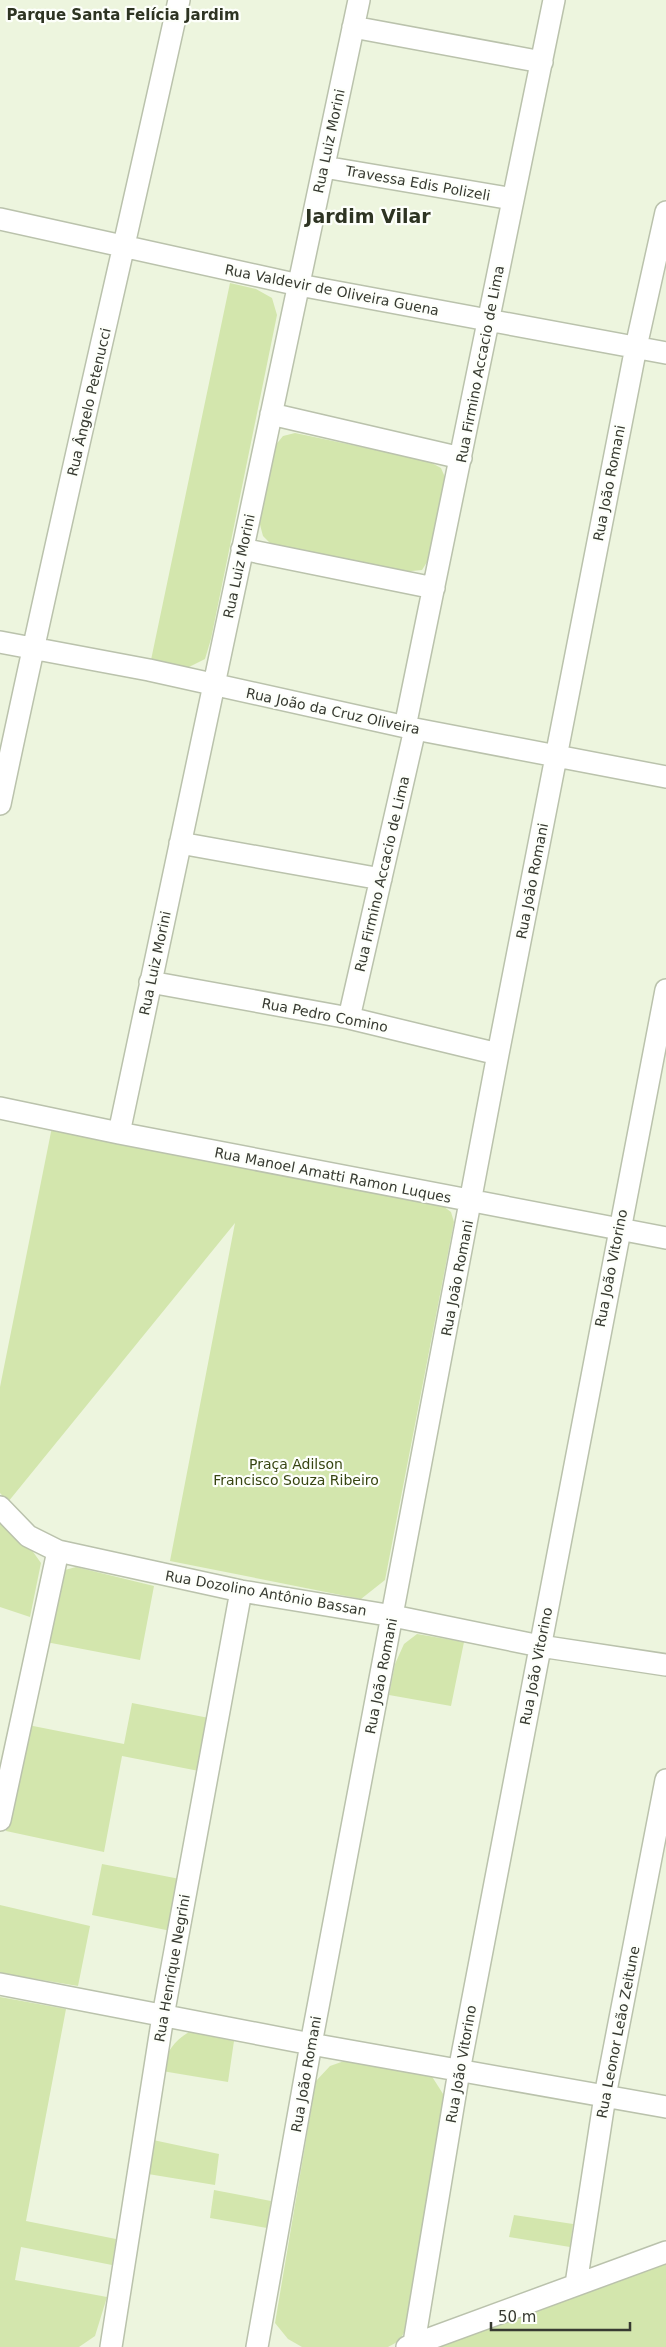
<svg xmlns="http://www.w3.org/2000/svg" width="666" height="2347" font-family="'DejaVu Sans',sans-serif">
  <rect width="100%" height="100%" fill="#edf5de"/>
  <path fill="#d3e6ad" d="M230 283 256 289 272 298 277 315 211 639 205 659 187 668 151 660Z
    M295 433 428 461 441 468 447 482 429 559 422 570 401 572 273 546 263 536 259 521 274 447 283 436Z
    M52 1127 443 1206 451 1212 454 1222 385 1580 361 1599 170 1561 235 1223 8 1502 0 1493V1387Z
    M0 1521 31 1549 41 1563 30 1617 0 1607Z
    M76 1567 154 1586 140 1660 46 1642 60 1578 65 1570Z
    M417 1634 464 1642 451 1706 389 1695 395 1664 404 1644Z
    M132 1703 209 1718 199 1771 122 1756 104 1852 6 1831 28 1725 124 1744Z
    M102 1864 180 1879 171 1931 92 1915Z
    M0 1905 90 1926 78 1986 0 1973Z
    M0 1997 66 2009 26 2221 116 2239 112 2265 21 2247 15 2280 107 2297 95 2336 79 2347H0Z
    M189 2032 234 2041 228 2082 162 2071C165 2053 174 2041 189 2032Z
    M347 2060 431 2075 445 2097 408 2326 399 2341 388 2347H302L288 2339 275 2323 316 2081 330 2066Z
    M153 2140 219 2154 215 2185 148 2174Z
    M214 2190 271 2201 267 2228 210 2218Z
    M514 2215 573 2224 570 2247 509 2237Z
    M666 2261V2347H430Z"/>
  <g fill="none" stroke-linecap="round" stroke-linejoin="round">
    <defs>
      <path id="minor" d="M353 27 542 62
        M324 167 513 199
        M0 219 299 285 666 353
        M271 414 461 458
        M242 549 434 588
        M0 642 149 670 415 729 666 777
        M405 727 554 0
        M0 804C56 535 120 268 179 0
        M180 843 381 879
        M150 982 349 1018 498 1054
        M349 1018 415 729
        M0 1108 119 1133 666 1238
        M119 1133 359 0
        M0 1507 28 1536 58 1551 241 1591 393 1616 540 1646 666 1665
        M0 1820 58 1551
        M0 1984 311 2044 666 2107
        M576 2284 605 2096 666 1780
        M414 2343 459 2071 666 990
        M111 2347 163 2016 241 1591
        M257 2347 311 2044 498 1054 636 347 666 212
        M407 2347 666 2252"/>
    </defs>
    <use href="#minor" stroke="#bac2ac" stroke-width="24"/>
    <use href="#minor" stroke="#fff" stroke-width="21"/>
  </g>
  <g text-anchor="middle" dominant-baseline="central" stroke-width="4.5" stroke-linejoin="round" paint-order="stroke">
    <g font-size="14" fill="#373a31" stroke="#fdfffa">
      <text transform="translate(329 141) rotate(-78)">Rua Luiz Morini</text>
      <text transform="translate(418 183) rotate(10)">Travessa Edis Polizeli</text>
      <text transform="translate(332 290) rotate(11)">Rua Valdevir de Oliveira Guena</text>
      <text transform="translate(480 364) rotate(-79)">Rua Firmino Accacio de Lima</text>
      <text transform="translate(89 402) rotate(-77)">Rua Ângelo Petenucci</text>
      <text transform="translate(609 483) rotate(-79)">Rua João Romani</text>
      <text transform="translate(239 566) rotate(-78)">Rua Luiz Morini</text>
      <text transform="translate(333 711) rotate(12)">Rua João da Cruz Oliveira</text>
      <text transform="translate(382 874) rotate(-77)">Rua Firmino Accacio de Lima</text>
      <text transform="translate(532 881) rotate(-79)">Rua João Romani</text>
      <text transform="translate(155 963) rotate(-78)">Rua Luiz Morini</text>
      <text transform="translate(325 1015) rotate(11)">Rua Pedro Comino</text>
      <text transform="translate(333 1175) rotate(11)">Rua Manoel Amatti Ramon Luques</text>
      <text transform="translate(611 1268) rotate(-79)">Rua João Vitorino</text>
      <text transform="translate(457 1278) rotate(-79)">Rua João Romani</text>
      <text transform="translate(266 1593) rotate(10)">Rua Dozolino Antônio Bassan</text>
      <text transform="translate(536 1666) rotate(-79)">Rua João Vitorino</text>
      <text transform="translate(381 1676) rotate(-79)">Rua João Romani</text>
      <text transform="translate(172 1968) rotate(-80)">Rua Henrique Negrini</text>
      <text transform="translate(618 2032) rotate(-79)">Rua Leonor Leão Zeitune</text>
      <text transform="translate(461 2064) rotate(-80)">Rua João Vitorino</text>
      <text transform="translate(306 2074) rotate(-80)">Rua João Romani</text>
    </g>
    <g font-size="14" fill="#374511" stroke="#fdfffa">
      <text x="296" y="1464">Praça Adilson<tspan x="296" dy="16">Francisco Souza Ribeiro</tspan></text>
    </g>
    <g font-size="15" font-weight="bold" fill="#2e3423" stroke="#fdfffa">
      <text x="123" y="15">Parque Santa Felícia Jardim</text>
    </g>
    <g font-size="19" font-weight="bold" fill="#2e3423" stroke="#fdfffa">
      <text x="368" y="216">Jardim Vilar</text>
    </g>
  </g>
  <path d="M491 2322v8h139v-8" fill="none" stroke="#373a31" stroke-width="2.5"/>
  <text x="498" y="2322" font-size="15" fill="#373a31" stroke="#fdfffa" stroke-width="4" paint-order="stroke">50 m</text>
</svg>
